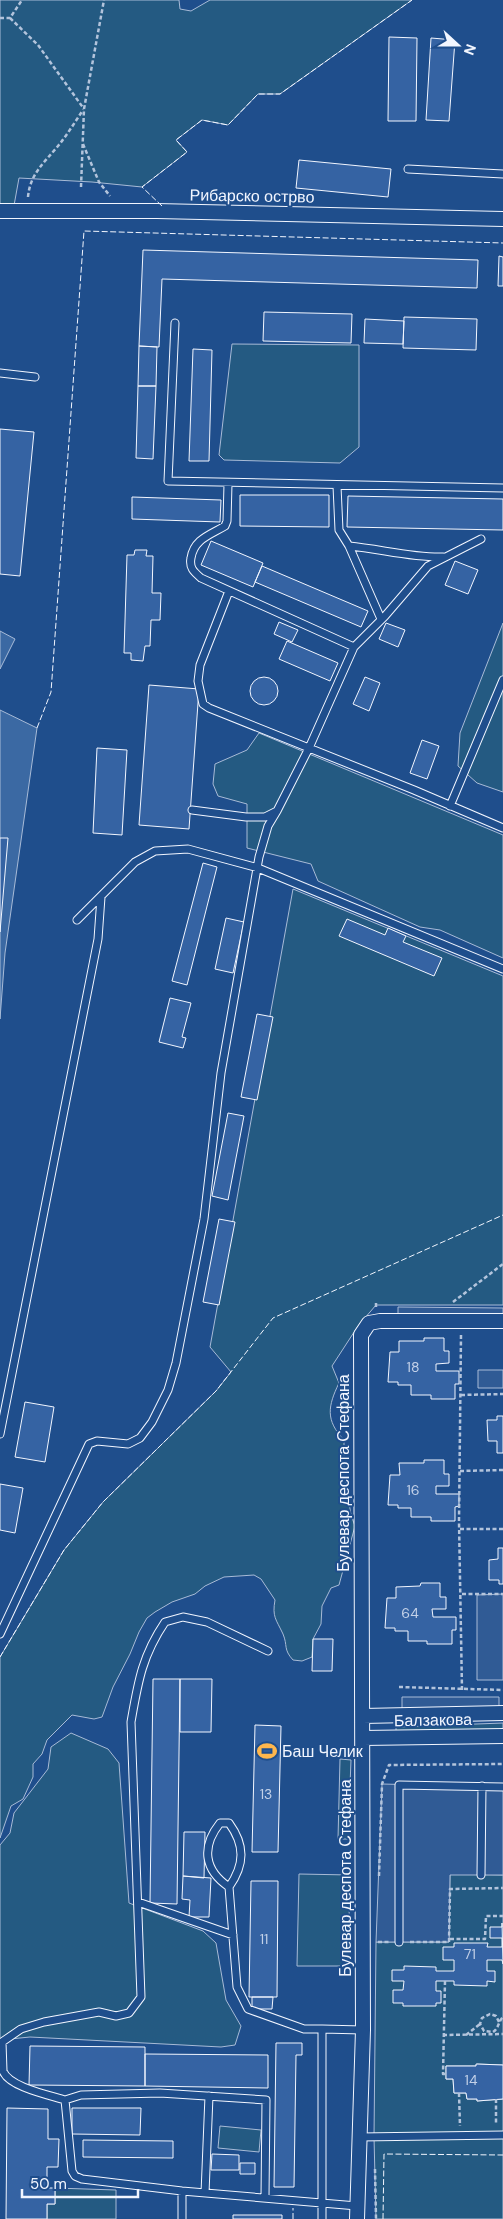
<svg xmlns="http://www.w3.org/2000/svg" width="503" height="2219" font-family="'DM Sans',sans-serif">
  <rect width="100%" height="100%" fill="#1f4e8c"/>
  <path fill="#245a82" stroke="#a8bbd7" d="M0 0H179L180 9 191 11 210 0H412L280 94H258L228 125 202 120 176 140 187 152 142 187 92 182 19 178 13 211 0 210Z
    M232 344 359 345V447L340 463 224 460 219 455Z
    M503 623V792L477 783 458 766 460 733Z
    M259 733 503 835V958L440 930 420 927 318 881 311 864 247 848V804L218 796 213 784 215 764 247 750Z
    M293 889 503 976V1305H376L358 1326 332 1366 339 1383C328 1406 325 1420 344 1440V1471L351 1515 355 1526 339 1585 331 1588 322 1606 321 1624 313 1639 312 1657 302 1661 293 1660C283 1649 288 1646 283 1634 276 1619 272 1617 275 1600L261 1579 254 1575 224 1577 205 1586 195 1594 172 1602 155 1612 147 1618 139 1632 130 1654 113 1687 102 1717 94 1719 72 1715 47 1740 42 1754 33 1764V1777L23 1799 11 1806 0 1838V1657L64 1550 103 1502 216 1391 231 1372 210 1347Z
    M503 1723V1730L396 1731V1727Z
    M71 1733 108 1749 119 1763 129 1903 203 1931 216 1943 226 2000 241 2026 235 2045 221 2047 30 2037 0 2040V1845L10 1833 14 1813 48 1769 51 1747Z
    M340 1759 351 1760 348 1839H338Z
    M299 1874 350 1875 348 1966H297Z
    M450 1874 503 1875V2065L477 2064 476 2066H446V2079H453L454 2093H466L467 2099H477V2101L503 2099V2219H376L374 2137 376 1942H449Z
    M220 2126 261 2130 259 2152 218 2148Z
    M55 2188 116 2190V2219H47V2204H55Z"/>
  <path fill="#305b95" stroke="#a8bbd7" d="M398 1307 503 1308V1317H398Z
    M478 1370H503V1388H478Z
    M503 1594V1680H477V1595Z
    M402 1697H499V1708L402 1709Z
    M382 1784 503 1787V1875H450L449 1942H376Z"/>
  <path fill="#3b69a3" stroke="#a8bbd7" d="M0 631 15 639 0 669Z
    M0 710 37 728 5 953 0 1019Z"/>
  <path fill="#3563a3" stroke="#f2f6ff" d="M389 37 417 38 416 121H388Z
    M431 38 455 40 449 121 426 120Z
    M299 160 391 169 388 197 296 188Z
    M143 250 478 260 477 288 162 279 159 347 139 346Z
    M499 256 503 257V286H498Z
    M264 312 352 314 351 343 263 341Z
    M404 317 477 319 476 350 403 348Z
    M365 319 404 321 403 344 364 343Z
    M139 346 157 347 156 386H138Z
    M193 349 212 350 209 461H189Z
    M138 386H156L153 459 136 458Z
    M0 429 34 432 20 576 0 574Z
    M240 495H329V527L240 526Z
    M348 496 503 499V530L347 527Z
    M132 497 221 500 220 522 132 519Z
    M211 541 263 563 253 587 201 565Z
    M135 550H147L146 556H153L152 593H161L160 620H151L150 646H145L143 661 131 660V653H124L127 555H134Z
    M455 561 478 570 468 594 445 585Z
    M262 566 368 611 361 627 255 582Z
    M279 622 298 630 292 642 274 634Z
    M386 623 405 630 398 647 379 639Z
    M287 641 338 663 330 681 279 659Z
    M250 691a14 14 0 1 1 28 0a14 14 0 1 1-28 0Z
    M365 677 380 683 369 711 353 704Z
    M149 685 199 689 189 829 139 825Z
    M422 740 439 746 427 779 410 773Z
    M97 748 127 750 122 835 93 833Z
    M0 838H8L0 932Z
    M203 863 217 867 187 985 172 981Z
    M226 918 244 922 233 973 215 969Z
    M347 919 385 935 388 928 406 936 403 942 442 958 434 976 339 936Z
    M170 998 191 1003 182 1037 186 1038 183 1048 159 1042Z
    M257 1014 273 1017 257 1100 241 1097Z
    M228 1113 244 1116 228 1200 212 1196Z
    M219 1219 235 1222 219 1305 203 1302Z
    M424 1338H444V1351H449V1363L436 1364V1371H459V1384H455V1399H431V1395H411V1385H398V1382H388L390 1352H399V1341H424Z
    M25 1402 54 1407 45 1462 15 1457Z
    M497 1416H503V1453H497V1441H488L487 1420H497Z
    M424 1460H444V1474H449V1486H436V1494H459V1506L455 1507V1521H431V1517H411V1508H398V1505H388L390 1475H400L399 1463H424Z
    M0 1484 23 1488 15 1533 0 1530Z
    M498 1548H503V1584H499V1580H489V1560L498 1559Z
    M421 1583H440V1597H446V1609H432L433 1617H456V1630H452V1644H427V1641H408V1631H395V1628H385L387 1598H396V1587L420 1586Z
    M313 1639H333L332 1671H312Z
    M153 1679H180L177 1904 150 1903Z
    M180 1679H212L211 1732H180Z
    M255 1725 281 1726 278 1852H252Z
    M184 1832H205L204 1878 183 1876Z
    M183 1876 211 1878 209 1917H189L190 1900 182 1899Z
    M251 1881H278L277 1997H249Z
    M502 1923 503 1964 502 1960H487V1971H495V1982L487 1981V1986L454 1985V1981H436V1991H441V2003H436V2006H403V2003H393V1990H403L404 1981H392V1970H404V1966L436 1967V1971H454V1960H443V1947H454V1943H488L487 1947H502V1938H490V1927H502Z
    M252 1997H273L272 2009H252Z
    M276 2043H302V2055H296L294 2187H274Z
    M30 2046 145 2047V2086L29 2085Z
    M145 2054 268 2055V2088L145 2086Z
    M476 2064 503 2065V2099L477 2101V2099H467L466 2093H454L453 2079H446V2066H476Z
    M7 2108 48 2109V2139H59L58 2167H47V2188H55V2204H47V2219H6Z
    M72 2108H141L140 2135 72 2134Z
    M83 2140 173 2141V2158L83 2157Z
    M212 2154 239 2155V2170H211Z
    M240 2163H255V2174H240Z
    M233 2215H282V2219H233Z"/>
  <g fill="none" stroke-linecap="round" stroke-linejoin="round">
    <defs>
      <path id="lane" d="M408 169 503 174
        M175 323 168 481 503 488
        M0 373 35 377
        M228 484 227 521 225 526C210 535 194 539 191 558 189 568 194 572 201 578L354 647
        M337 486 339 530 349 546 381 619
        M349 546C381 549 412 558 443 557
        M229 591 200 665 198 681 203 704 209 708 414 790 503 828
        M450 806 503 680
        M192 810 246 817H265L277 811 309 748 354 647 385 616 428 566 481 539
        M77 920 135 862 155 851 188 849 258 868 503 969
        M0 1434 98 939 101 897
        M0 1634 89 1444 97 1441 128 1444 140 1438 152 1422 168 1390 176 1363 204 1219 221 1073 259 857 268 826 277 811
        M268 1651 207 1622 183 1617 165 1622C142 1656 138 1682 131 1722L141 1997 129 2013 116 2016 99 2012 44 2022 21 2029 2 2042 3 2071C9 2087 49 2095 65 2100L72 2171 75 2176 82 2179 182 2191 357 2206
        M481 1875 482 1786
        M229 1887C204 1870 201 1847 220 1823H229C245 1845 245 1864 229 1887L237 1987 248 2009 304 2029H322V2219
        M138 1902 233 1935
        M399 1942V1785L503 1787
        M322 2029 363 2030
        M65 2100 81 2095 160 2093 266 2100 265 2197
        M360 2137 503 2135
        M205 2193 209 2096
        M182 2219V2191"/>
      <path id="street" d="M0 211H157L503 219
        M363 1716 503 1713
        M363 1738 503 1736
        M357 2219 363 2030 361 1335 369 1323 380 1321H503"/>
    </defs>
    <use href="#lane" stroke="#f2f6ff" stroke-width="9"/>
    <use href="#street" stroke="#f2f6ff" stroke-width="16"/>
    <path stroke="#b3c4dc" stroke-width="2.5" stroke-dasharray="4 2.5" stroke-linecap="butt" d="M0 18H10L22 0
      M10 18 38 45 84 109
      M83 144 99 182 110 196
      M81 187 84 109 104 0
      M28 197C30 174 44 163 58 146 67 135 75 122 83 110
      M453 1302 503 1264
      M376 1307V1301
      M461 1335 459 1521 462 1690
      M461 1395 503 1394
      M460 1471 503 1470
      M460 1529H503
      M462 1594H503
      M399 1687 503 1690
      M379 1876 382 1784 389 1765 503 1764
      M450 1939H485L486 1916H503
      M378 1942H390
      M410 1942H449L450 1889 503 1888
      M445 1981 443 2074H446
      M499 2022 496 2016 490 2014 482 2018 480 2024 484 2031 493 2032C499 2028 498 2022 503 2017
      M443 2035 503 2034
      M466 2035 480 2024
      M459 2093 460 2126
      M496 2099V2125
      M375 2169 376 2219"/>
    <use href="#lane" stroke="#1f4e8c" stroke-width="7"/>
    <use href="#street" stroke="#1f4e8c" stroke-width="14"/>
    <path stroke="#f2f6ff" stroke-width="1" stroke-dasharray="6 2.5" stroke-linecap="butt" d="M162 206 142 187 187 152 176 140 202 120 228 125 258 94H280L412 0
      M37 728 51 692 84 231 503 243
      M0 1657 64 1550 103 1502 216 1391 273 1318 503 1215
      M293 2219V2208
      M383 2219 384 2154 503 2155"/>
  </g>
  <defs>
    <symbol id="stadium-bare" viewBox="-9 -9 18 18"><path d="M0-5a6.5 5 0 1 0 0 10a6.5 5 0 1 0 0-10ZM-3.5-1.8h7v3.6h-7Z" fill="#ffb74d" stroke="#1f4e8c" stroke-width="2.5" paint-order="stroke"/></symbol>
  </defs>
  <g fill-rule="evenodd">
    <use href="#stadium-bare" x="253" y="1737" width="28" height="28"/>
  </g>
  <g text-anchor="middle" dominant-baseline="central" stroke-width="4" stroke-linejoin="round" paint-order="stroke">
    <g font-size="14" fill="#c3d1e8">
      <text x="413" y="1367">18</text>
      <text x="413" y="1490">16</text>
      <text x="410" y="1613">64</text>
      <text x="266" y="1794">13</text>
      <text x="264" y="1939">11</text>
      <text x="470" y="1954">71</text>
      <text x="471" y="2080">14</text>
    </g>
    <g font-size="16" fill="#f2f6ff" stroke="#1f4e8c">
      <text transform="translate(252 196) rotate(1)">Рибарско острво</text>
      <text transform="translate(343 1473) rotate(-90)">Булевар деспота Стефана</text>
      <text transform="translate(433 1720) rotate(-1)">Балзакова</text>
      <text transform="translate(345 1878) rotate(-90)">Булевар деспота Стефана</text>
    </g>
    <g font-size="16" fill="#f2f6ff" stroke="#1f4e8c" text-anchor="start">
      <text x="282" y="1751">Баш Челик</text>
    </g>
  </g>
  <g transform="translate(458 45) rotate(111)" stroke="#1f4e8c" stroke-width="4" paint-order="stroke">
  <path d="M0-4L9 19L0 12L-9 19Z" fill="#f2f6ff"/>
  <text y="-8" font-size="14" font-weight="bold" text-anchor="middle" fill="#f2f6ff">N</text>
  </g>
  <path d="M22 2189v8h116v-8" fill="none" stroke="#f2f6ff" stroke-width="2.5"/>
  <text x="30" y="2189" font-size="15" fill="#f2f6ff" stroke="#1f4e8c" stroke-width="4" paint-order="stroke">50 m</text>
</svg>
